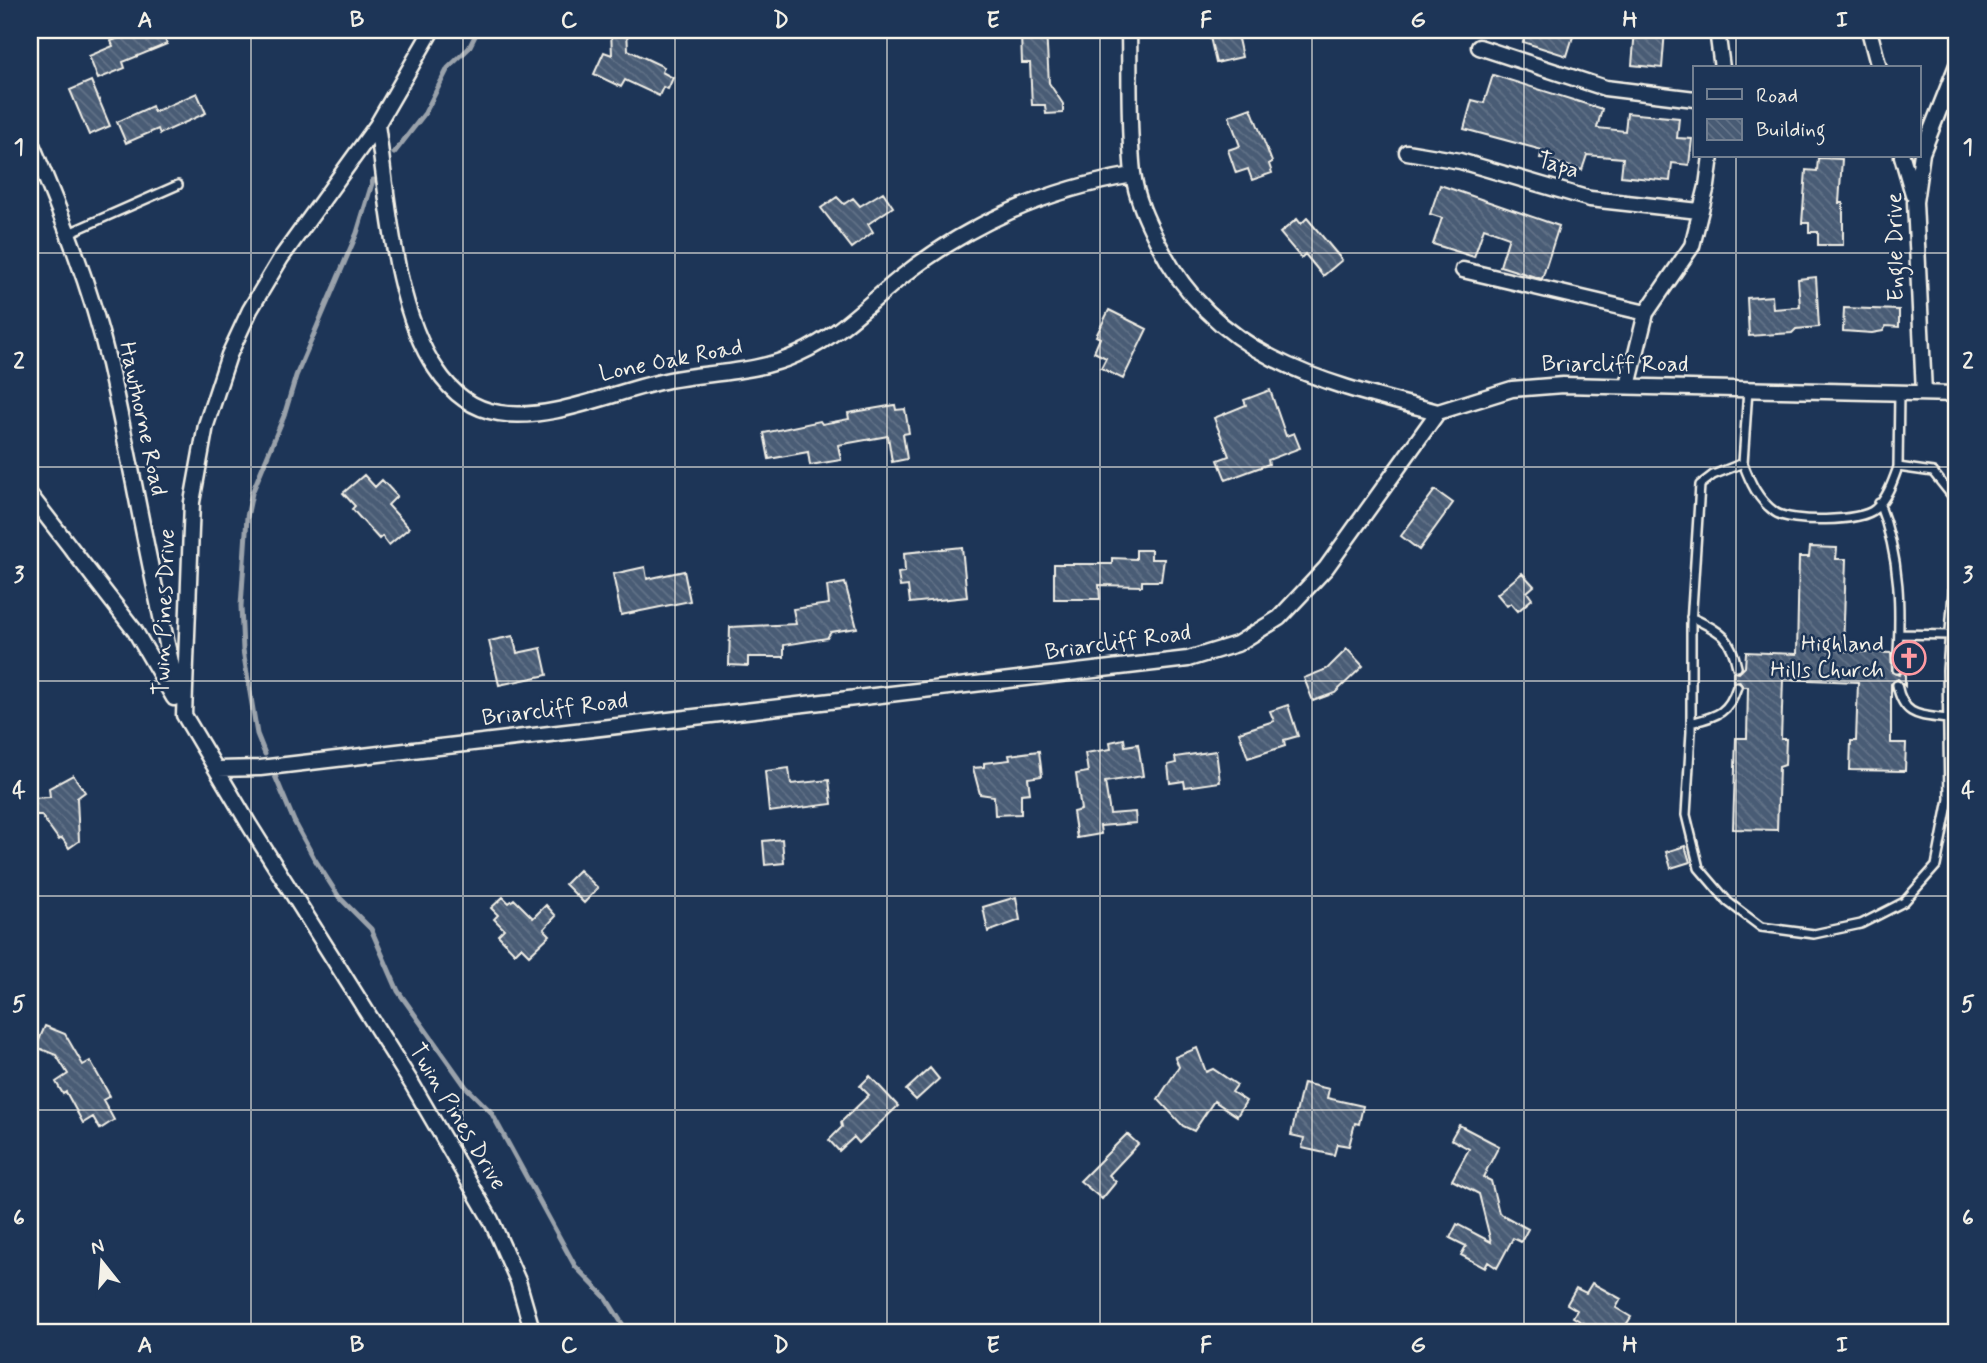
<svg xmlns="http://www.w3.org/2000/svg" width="1987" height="1363" font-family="Mynerve,sans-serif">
  <defs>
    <pattern id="building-back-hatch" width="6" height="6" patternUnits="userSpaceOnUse" patternTransform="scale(1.75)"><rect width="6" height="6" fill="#485b74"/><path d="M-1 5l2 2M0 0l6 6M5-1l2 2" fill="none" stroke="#637388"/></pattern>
  </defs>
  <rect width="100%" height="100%" fill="#1d3557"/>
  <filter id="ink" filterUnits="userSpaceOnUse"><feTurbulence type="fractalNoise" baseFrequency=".0143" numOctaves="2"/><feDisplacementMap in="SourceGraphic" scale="14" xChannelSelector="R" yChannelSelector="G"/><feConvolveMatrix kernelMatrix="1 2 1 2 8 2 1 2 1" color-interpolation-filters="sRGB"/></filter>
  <g filter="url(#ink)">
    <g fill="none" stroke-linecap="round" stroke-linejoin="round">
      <path stroke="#9aa2ab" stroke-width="5" d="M394 153 425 113 448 68 469 48 478 30
        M265 754 257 734 243 650 241 606 247 517 252 493 284 416 296 376 357 233 373 180
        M273 771 294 821 314 858 339 897 371 929 398 991 466 1087 491 1112 575 1266 606 1298 628 1333"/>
    </g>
    <path fill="url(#building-back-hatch)" stroke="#f4f1e8" stroke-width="2" d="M139 30H161L167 44 123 62 125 68 98 79 89 56 113 46 111 41Z
      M611 30H627L628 50 664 67 662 72 673 78 668 89 663 87 659 96 625 80 621 87 594 74 604 52 612 55Z
      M1025 30H1046L1049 83 1063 104V113L1046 114 1045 105H1032L1030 63H1022L1021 34H1025Z
      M1211 30H1236L1242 57 1216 63 1210 37 1213 36Z
      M1527 30H1575L1567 56 1523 42Z
      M1635 30H1665L1662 68 1632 65Z
      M1493 75 1602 109 1597 128 1625 131 1627 113 1679 118 1677 138 1692 139 1689 165 1672 163 1670 181 1621 176 1623 158 1587 155 1582 170 1540 158 1542 150 1464 129 1472 100 1484 103Z
      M91 81 110 126 89 135 70 90Z
      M197 93 206 113 160 134 158 129 126 143 117 122 152 106 154 112Z
      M1251 108 1272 162 1269 164 1272 173 1252 180 1248 169 1236 173 1228 150 1240 146 1229 116Z
      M1818 158 1842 159 1839 203H1843V245H1818V232H1809V223H1802L1806 170 1817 171Z
      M1440 185 1559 226 1542 279 1500 266 1509 237 1484 228 1474 257 1433 244 1442 218 1430 214Z
      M883 192 893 207 868 224 873 232 852 248 821 208 837 197 844 204 853 198 860 206Z
      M1307 218 1342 260 1323 276 1305 254 1301 258 1280 233 1297 219 1301 224Z
      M1816 277 1819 327 1796 329 1792 333 1749 336 1747 298 1772 296 1773 309 1800 307 1798 279Z
      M1844 308 1899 310V327L1886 326 1883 331 1872 333 1843 331Z
      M1109 310 1147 329 1123 379 1101 368 1106 358 1094 352 1100 338 1096 336Z
      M1270 390 1286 436 1294 433 1300 448 1268 460 1269 464 1226 480 1218 460 1229 456 1214 418 1246 405 1244 400Z
      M895 405 896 410 905 409 909 433 903 434 907 459 892 462 888 436 838 445 841 460 810 465 808 452 769 459 764 433 820 421 822 424 849 419 848 413Z
      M364 475 375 487 382 480 397 496 388 505 409 528 389 545 382 536 379 539 352 509 355 506 343 493Z
      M1435 490 1453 503 1419 550 1401 536Z
      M962 547 967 597 910 603 908 586 900 587 898 573 905 572 904 553Z
      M1810 547 1837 548 1836 559H1846L1843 651 1891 653 1892 672 1899 675 1905 669V686L1898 679 1891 684V743H1906L1905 771 1850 770 1851 741H1856L1858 682 1783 679 1781 739H1786L1785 765 1779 767 1777 830 1733 829 1736 738H1747L1748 687H1743L1739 681 1733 682V672L1739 673 1745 667 1746 652 1797 654 1799 557H1809Z
      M1136 550H1151V559H1164L1161 581H1142V586L1099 585 1100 599H1054V564H1112V558L1136 559Z
      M645 567 647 579 684 571 690 601 621 615 613 574Z
      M1522 573 1534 586 1527 592 1532 599 1518 611 1511 603 1507 606 1497 594Z
      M845 583 857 628 831 632 827 638 784 645V657H748V666L729 665 730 627 796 624 793 609 829 604 827 586Z
      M513 636 517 653 541 648 547 675 499 685 489 641Z
      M1347 649 1363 666 1335 693 1313 701 1304 678 1327 669Z
      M1288 705 1298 736 1284 740 1285 746 1248 758 1239 732 1274 721 1270 711Z
      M1124 739 1125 746 1138 744 1143 776 1105 782 1110 814 1135 812 1136 823 1100 826 1101 834 1077 838 1073 812 1081 810 1076 774 1088 772 1085 753 1111 749 1110 742Z
      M1039 751 1042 776 1028 778 1030 793 1021 794V814L995 815 994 796 980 794 973 768 984 767V763L1010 760 1009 755Z
      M1216 751 1220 782 1185 787 1184 781 1170 783 1168 765 1176 763 1175 757Z
      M789 768 791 784 829 780 832 804 769 812 765 771Z
      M73 775 85 792 77 798 79 841 69 848 62 838 59 840 41 815H30V798L50 797 49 788Z
      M782 839 784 863 765 865 763 841Z
      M1685 846 1690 862 1671 868 1666 852Z
      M579 870 598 888 584 903 565 884Z
      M503 897 509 903 514 899 533 918 546 905 556 916 544 929 550 935 529 955 521 947 515 953 498 935 504 929 494 919 498 915 491 908Z
      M1016 897 1020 920 988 932 983 907Z
      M45 1026 65 1034 83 1065 90 1061 110 1096 103 1100 114 1120 100 1129 93 1117 83 1123 66 1092 63 1094 56 1082 68 1074 56 1055 36 1047Z
      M1197 1048 1206 1072 1213 1069 1237 1085 1232 1092 1246 1101 1237 1116 1214 1101 1194 1131 1183 1126 1158 1099 1179 1067 1175 1057Z
      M930 1068 939 1079 916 1100 906 1090Z
      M870 1076 898 1106 859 1143 854 1137 839 1151 829 1140 842 1127 841 1122 869 1095 860 1086Z
      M1303 1083 1329 1089 1327 1098 1363 1106 1359 1124 1355 1123 1349 1146 1337 1144 1334 1155 1302 1148 1304 1138 1291 1135Z
      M1459 1125 1499 1146 1483 1177 1491 1181 1499 1213 1528 1229 1521 1242 1513 1238 1497 1268 1488 1262 1485 1268 1461 1255 1466 1246 1450 1238 1457 1224 1491 1242 1479 1194 1452 1180 1469 1149 1451 1139Z
      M1127 1134 1138 1144 1109 1175 1116 1182 1102 1199 1080 1181Z
      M1592 1283 1621 1299 1616 1308 1631 1317 1621 1333 1607 1326 1601 1333 1573 1317 1577 1310 1567 1304 1576 1288 1586 1293Z"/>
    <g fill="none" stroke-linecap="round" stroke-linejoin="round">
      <defs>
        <path id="service" d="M69 233 178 185
          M1748 389 1743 463 1713 475 1700 485 1691 624V732L1686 815 1699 868 1728 902 1761 927 1814 934 1861 924 1904 902 1936 866 1949 799 1947 670 1957 542
          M1899 392 1898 467 1933 472 1953 497 1957 507
          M1743 463C1750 482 1758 500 1775 512 1790 523 1861 522 1875 509 1887 499 1893 481 1898 467
          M1879 503C1901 558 1901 611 1897 669
          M1691 617C1720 632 1730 634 1737 667
          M1899 634 1950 635
          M1897 685C1904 718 1920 715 1948 719
          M1691 723C1717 716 1728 714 1737 687"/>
        <path id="minor" d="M432 30 377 125 281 258 250 310 229 355 206 425 192 502 184 715 250 826 412 1084 491 1220 518 1281 533 1333
          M1129 30C1130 77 1128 126 1133 173 1136 198 1147 221 1158 243 1216 359 1323 383 1438 412
          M1717 30 1722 68
          M1869 30 1879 68
          M1479 47 1605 88 1695 99
          M377 125C388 197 394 309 436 369 451 392 472 409 499 413 551 422 617 390 669 380 712 372 758 373 798 354 838 336 866 306 899 279 967 224 1048 189 1133 175
          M30 140C61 213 91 287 109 364 134 475 152 586 179 696
          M1407 152 1460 161 1590 199 1699 211
          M1902 156 1913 194
          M1463 270 1646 313
          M1628 386 1646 313 1692 246 1707 186 1711 156
          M1924 393 1915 202 1922 153 1957 65
          M30 495 135 631 174 698
          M218 769 260 768 1188 659 1237 644 1279 618 1326 568 1438 412 1512 389 1563 385 1957 394"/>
      </defs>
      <use href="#service" stroke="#f4f1e8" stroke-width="12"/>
      <use href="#minor" stroke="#f4f1e8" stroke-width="19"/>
      <use href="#service" stroke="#1d3557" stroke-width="7"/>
      <use href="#minor" stroke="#1d3557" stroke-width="14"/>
    </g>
  </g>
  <path fill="none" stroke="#f4f1e8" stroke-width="2" stroke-opacity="0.55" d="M251 30V1333M463 30V1333M675 30V1333M887 30V1333M1100 30V1333M1312 30V1333M1524 30V1333M1736 30V68M1736 156V1333M30 253H1957M30 467H1957M30 681H1957M30 896H1957M30 1110H1957"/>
  <defs>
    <symbol id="church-ring" viewBox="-11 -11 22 22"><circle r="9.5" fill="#1d3557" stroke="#ff9aa2" stroke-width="1.5"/><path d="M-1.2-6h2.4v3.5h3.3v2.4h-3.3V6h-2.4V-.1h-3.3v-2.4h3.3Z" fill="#ff9aa2"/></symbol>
  </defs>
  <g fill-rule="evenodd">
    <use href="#church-ring" x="1890" y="639" width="38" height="38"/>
  </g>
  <g text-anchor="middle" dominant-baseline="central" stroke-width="5" stroke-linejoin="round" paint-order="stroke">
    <g font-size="23" fill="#f4f1e8" stroke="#1d3557">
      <text transform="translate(1558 166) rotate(17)">Tapa</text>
      <text transform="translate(1896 247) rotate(-91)">Engle Drive</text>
      <text transform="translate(671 361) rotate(-11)">Lone Oak Road</text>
      <text x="1615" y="365">Briarcliff Road</text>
      <text transform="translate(142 419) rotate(78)">Hawthorne Road</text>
      <text transform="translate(165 612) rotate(-88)">Twin Pines Drive</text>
      <text transform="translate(1118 643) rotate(-8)">Briarcliff Road</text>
      <text transform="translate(555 710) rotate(-7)">Briarcliff Road</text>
      <text transform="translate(457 1117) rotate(59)">Twin Pines Drive</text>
    </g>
    <g font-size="23" fill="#f4f1e8" stroke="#1d3557" text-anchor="end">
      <text x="1884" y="645">Highland<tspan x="1884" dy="26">Hills Church</tspan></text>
    </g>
  </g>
  <rect width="1987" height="1363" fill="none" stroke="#1d3557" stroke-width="77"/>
  <rect x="1693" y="66" width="228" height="91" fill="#1d3557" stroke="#738091" stroke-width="2"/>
  <rect x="1707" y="89" width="35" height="10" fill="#1d3557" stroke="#738091" stroke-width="2"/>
  <text x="1756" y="102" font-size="21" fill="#f4f1e8">Road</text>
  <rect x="1707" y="119" width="35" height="21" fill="url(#building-back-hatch)" stroke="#738091" stroke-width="2"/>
  <text x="1756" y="136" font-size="21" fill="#f4f1e8">Building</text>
  <g transform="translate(102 1262) rotate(343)" stroke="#1d3557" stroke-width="5" paint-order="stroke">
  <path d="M0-5L12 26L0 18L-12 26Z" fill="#f4f1e8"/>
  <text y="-10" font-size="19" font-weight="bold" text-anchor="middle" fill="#f4f1e8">N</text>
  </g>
  <rect x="38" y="38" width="1910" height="1286" fill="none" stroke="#f4f1e8" stroke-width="2.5"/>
  <g font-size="23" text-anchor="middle" font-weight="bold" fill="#f4f1e8">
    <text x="145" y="27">A</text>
    <text x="357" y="27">B</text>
    <text x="569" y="27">C</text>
    <text x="781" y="27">D</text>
    <text x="993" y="27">E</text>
    <text x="1206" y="27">F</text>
    <text x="1418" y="27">G</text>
    <text x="1630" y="27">H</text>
    <text x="1842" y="27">I</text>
    <text x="19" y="154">1</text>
    <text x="1968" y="154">1</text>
    <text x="19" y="368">2</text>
    <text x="1968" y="368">2</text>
    <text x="19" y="582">3</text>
    <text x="1968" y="582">3</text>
    <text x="19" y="797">4</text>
    <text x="1968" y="797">4</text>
    <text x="19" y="1011">5</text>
    <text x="1968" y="1011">5</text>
    <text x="19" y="1225">6</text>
    <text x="1968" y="1225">6</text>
    <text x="145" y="1352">A</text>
    <text x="357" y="1352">B</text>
    <text x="569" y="1352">C</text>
    <text x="781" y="1352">D</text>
    <text x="993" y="1352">E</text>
    <text x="1206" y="1352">F</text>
    <text x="1418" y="1352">G</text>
    <text x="1630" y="1352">H</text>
    <text x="1842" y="1352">I</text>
  </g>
</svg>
